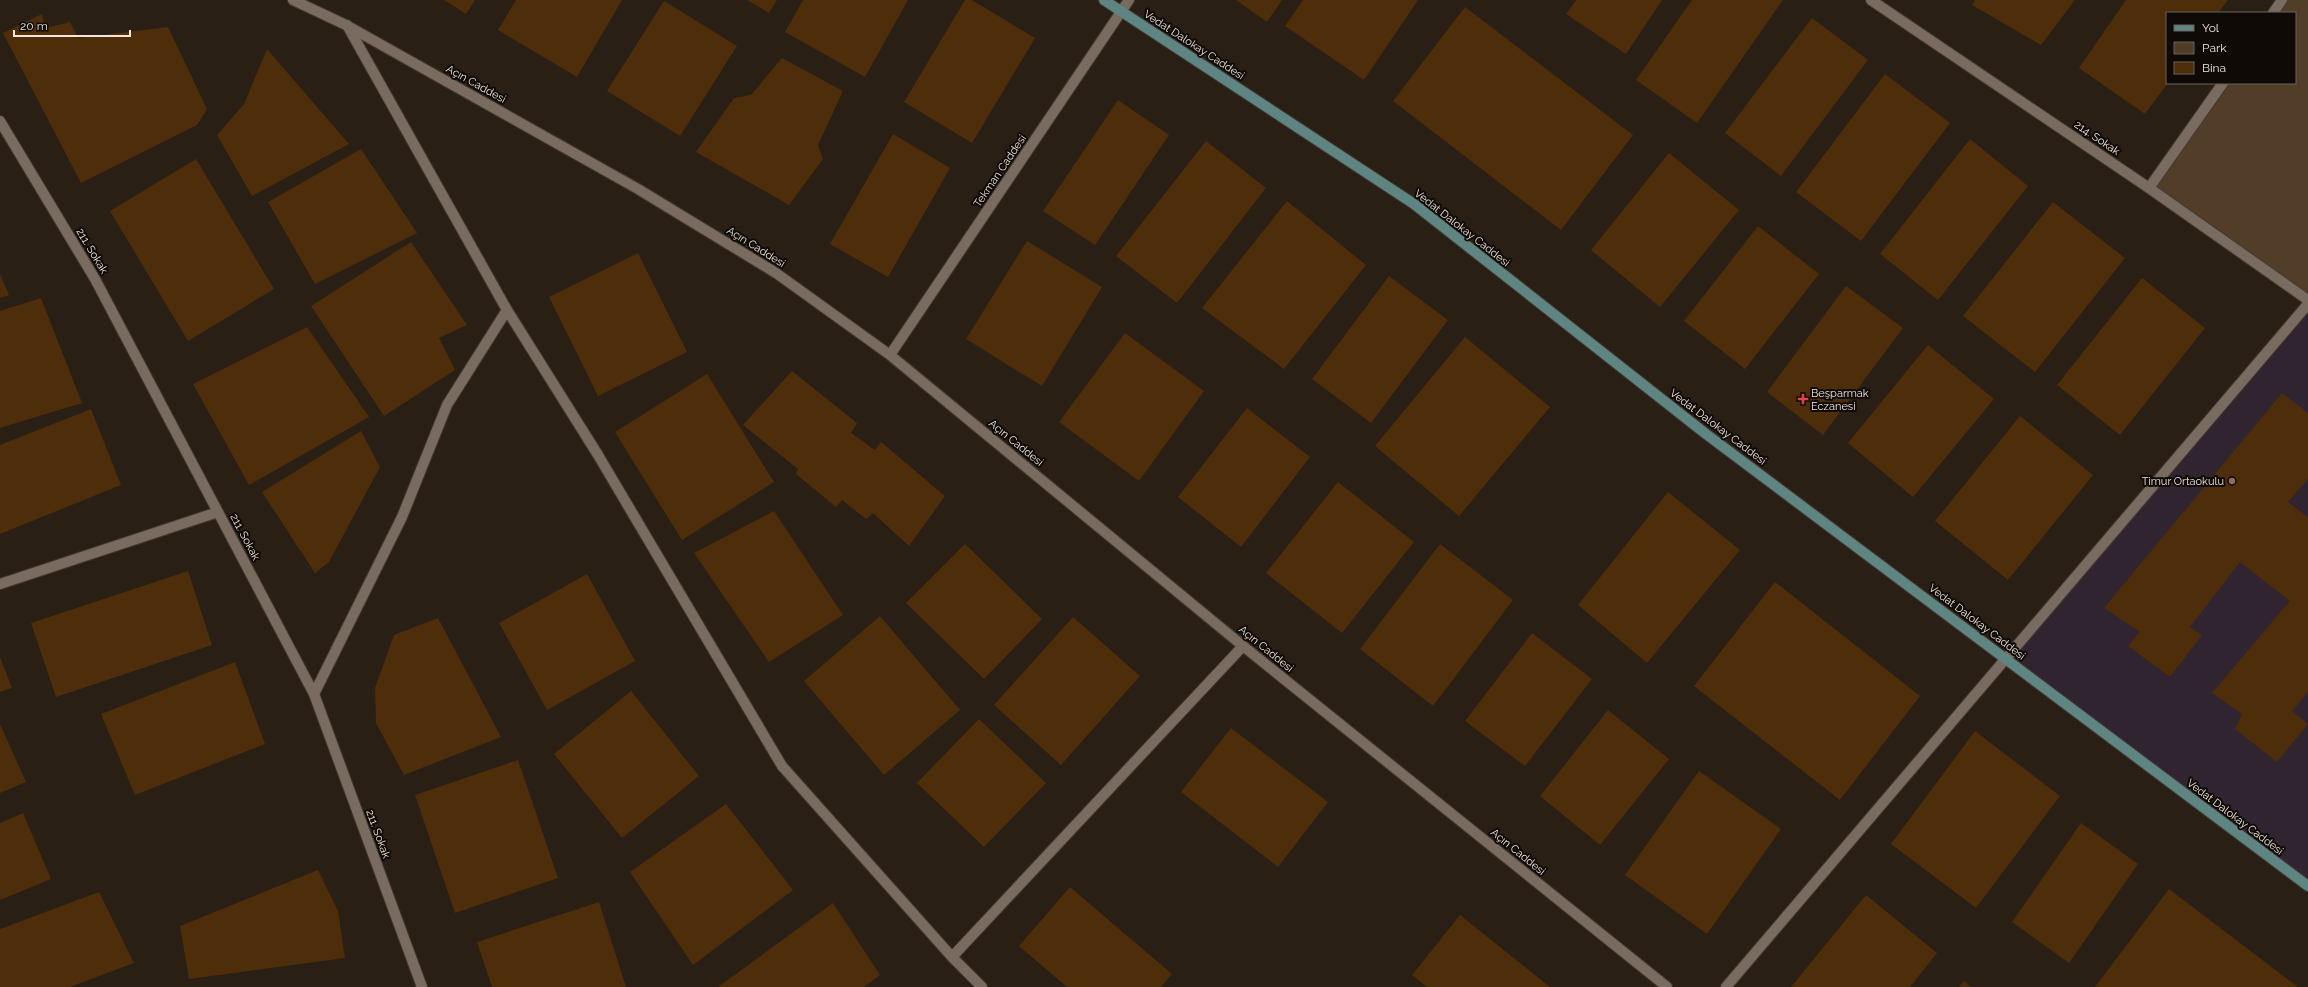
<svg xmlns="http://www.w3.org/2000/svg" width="2308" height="987" font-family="Raleway,sans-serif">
  <rect width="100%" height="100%" fill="#2a1f15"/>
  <path fill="#312431" d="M2308 304V886L2006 658Z"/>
  <path fill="#523d29" d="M2282 0H2308V300L2149 188 2223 83H2295V13H2273Z"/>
  <path fill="#4d2d0a" d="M444 0H475L466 14Z
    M516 0H622L577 77 498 30Z
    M747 0H777L769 13Z
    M803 0H908L865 77 785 32Z
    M965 0H972L1035 38 972 143 904 102Z
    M1236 0H1282L1267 22Z
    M1303 0H1418L1364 80 1285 26Z
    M1576 0H1662L1626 54 1566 14Z
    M1692 0H1783L1697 123 1636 80Z
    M1975 0H2075L2041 45 1972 5Z
    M2126 0H2228L2218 13H2167V84L2145 114 2079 68Z
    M664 1 737 46 680 136 607 91Z
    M1465 7 1633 135 1561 230 1393 101Z
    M42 14 45 28 70 22 78 38 168 27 207 109 197 125 81 183 3 33Z
    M1812 18 1868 60 1781 176 1725 133Z
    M267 49 349 144 252 196 217 135 244 104Z
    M782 58 843 91 818 145 823 159 789 205 696 152 734 98 751 95Z
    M1885 74 1950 123 1861 241 1796 192Z
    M1118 100 1169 135 1095 245 1043 211Z
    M893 134 950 168 888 277 830 244Z
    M1970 139 2028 186 1938 300 1880 254Z
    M1206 141 1266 188 1177 303 1116 256Z
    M361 149 417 233 315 284 268 202Z
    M1669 153 1739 210 1660 307 1591 250Z
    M196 159 274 289 188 341 110 211Z
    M1287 201 1366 265 1284 369 1202 308Z
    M2053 202 2125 258 2035 372 1963 316Z
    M1758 226 1819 274 1745 369 1684 321Z
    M1027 241 1102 287 1042 386 966 339Z
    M411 242 467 325 439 338 455 370 384 416 311 306Z
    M638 253 687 352 598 396 549 297Z
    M0 274 9 295 0 298Z
    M1389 276 1448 320 1371 423 1312 379Z
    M2142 278 2205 328 2120 435 2057 385Z
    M1846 286 1903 328 1823 435 1767 392Z
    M41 298 82 403 0 428V311Z
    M307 327 369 417 249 485 193 384Z
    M1125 333 1204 391 1139 481 1059 422Z
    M1465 337 1550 407 1459 516 1375 446Z
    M1928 345 1994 399 1913 497 1848 443Z
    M792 371 857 423 851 433 875 450 881 442 945 496 909 546 873 513 866 519 842 500 836 507 796 474 798 469 743 425Z
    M707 374 774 482 682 540 615 432Z
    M2282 393 2308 413V479L2288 502 2308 517V692L2292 711 2308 724 2277 762 2235 729 2242 714 2212 693 2290 601 2240 562 2190 627 2202 635 2170 677 2128 646 2140 632 2104 608Z
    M1247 408 1310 457 1241 547 1178 497Z
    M91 409 121 485 0 534V445Z
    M2020 416 2093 475 2008 580 1935 521Z
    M361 431 380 467 329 562 315 573 262 492Z
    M1338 482 1414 542 1342 633 1266 573Z
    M1668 492 1740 550 1647 663 1578 605Z
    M774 511 843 615 769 662 694 553Z
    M965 544 1042 619 984 679 906 603Z
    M1440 544 1513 600 1433 706 1360 649Z
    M188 571 212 645 56 697 31 623Z
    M587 574 635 661 547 710 499 623Z
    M1775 582 1920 696 1840 800 1694 686Z
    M880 616 960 710 884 775 804 681Z
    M1073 617 1140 676 1061 765 994 705Z
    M438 618 501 737 404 775 376 723 375 688 394 635Z
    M1532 633 1592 679 1525 766 1465 721Z
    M0 657 12 688 0 692Z
    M235 662 265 744 135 795 101 714Z
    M631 691 699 776 622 838 554 754Z
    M1608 710 1669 759 1600 845 1540 796Z
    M979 719 1046 783 984 847 917 783Z
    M0 724 26 782 0 793Z
    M1231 728 1328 802 1278 867 1181 792Z
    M1975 731 2060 796 1976 908 1891 844Z
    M518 760 558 878 455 913 415 795Z
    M1699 771 1781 829 1707 934 1625 875Z
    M726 804 793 890 693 965 630 872Z
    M23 813 51 879 0 900V823Z
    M2081 823 2138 864 2069 963 2012 922Z
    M318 870 338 911 345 958 189 979 180 926Z
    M1070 887 1172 974 1161 987H1067L1019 946Z
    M2169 889 2298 987H2095Z
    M99 892 134 963 70 987H0V929Z
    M1866 895 1937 953 1910 987H1791Z
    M599 902 626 987H492L477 942Z
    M833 903 880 975 864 987H718Z
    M1460 915 1550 987H1427L1412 975Z
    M1964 981 1971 987H1959Z"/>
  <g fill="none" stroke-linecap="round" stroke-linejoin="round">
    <defs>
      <path id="street" d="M293 0 346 25 638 189 776 273 890 355 1243 646 1667 987
        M1871 0 2149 188 2308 300
        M2273 13 2282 0
        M347 25 507 310 598 455 782 766 952 957 982 987
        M0 121 95 279 314 694 422 987
        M2149 188 2223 83
        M890 355 1129 0
        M0 584 218 512
        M314 694 402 517 447 405 507 310
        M952 957 1243 646
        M1726 987 2308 304"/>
      <path id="secondary" d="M1104 0 1414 204 1706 434 2308 886"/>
    </defs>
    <use href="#street" stroke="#433a33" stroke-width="12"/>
    <use href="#secondary" stroke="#433a33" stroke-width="12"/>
    <use href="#street" stroke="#796b5f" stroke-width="10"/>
    <use href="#secondary" stroke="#5f8583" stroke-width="10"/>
  </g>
  <path fill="#e0444e" stroke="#0f0a06" stroke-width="1.5" d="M1801 393h4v4h4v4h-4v4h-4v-4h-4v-4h4z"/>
  <circle fill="#8d6e63" stroke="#0f0a06" stroke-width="1.5" cx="2232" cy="481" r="4"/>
  <g text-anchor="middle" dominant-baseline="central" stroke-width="4" stroke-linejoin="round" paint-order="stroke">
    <g font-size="11" fill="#eee6df" stroke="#0f0a06">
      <text transform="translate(1194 45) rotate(33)">Vedat Dalokay Caddesi</text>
      <text transform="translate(476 84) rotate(29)">Açın Caddesi</text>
      <text transform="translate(2097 138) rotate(34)">214. Sokak</text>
      <text transform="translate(1000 171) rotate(-56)">Tekman Caddesi</text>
      <text transform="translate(1462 228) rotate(38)">Vedat Dalokay Caddesi</text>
      <text transform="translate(756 247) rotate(32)">Açın Caddesi</text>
      <text transform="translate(92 251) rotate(59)">211. Sokak</text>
      <text transform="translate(1718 427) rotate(37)">Vedat Dalokay Caddesi</text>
      <text transform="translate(1016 443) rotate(39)">Açın Caddesi</text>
      <text transform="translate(245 537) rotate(62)">211. Sokak</text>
      <text transform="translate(1977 622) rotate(37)">Vedat Dalokay Caddesi</text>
      <text transform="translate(1266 649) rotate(39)">Açın Caddesi</text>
      <text transform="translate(2235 817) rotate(37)">Vedat Dalokay Caddesi</text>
      <text transform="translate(378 834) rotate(70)">211. Sokak</text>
      <text transform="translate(1518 852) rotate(39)">Açın Caddesi</text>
    </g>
    <g font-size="11" fill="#eee6df" stroke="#0f0a06" text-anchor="start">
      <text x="1811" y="393">Beşparmak<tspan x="1811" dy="13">Eczanesi</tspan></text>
      <text x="2224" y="481" text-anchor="end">Timur Ortaokulu</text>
    </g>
  </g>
  <rect x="2166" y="12" width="130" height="72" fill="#0f0a06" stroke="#68625d"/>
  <rect x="2174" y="25" width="20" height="6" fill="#5f8583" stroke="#68625d"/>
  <text x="2202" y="32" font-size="12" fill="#eee6df">Yol</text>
  <rect x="2174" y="42" width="20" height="12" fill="#523d29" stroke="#68625d"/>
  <text x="2202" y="52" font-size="12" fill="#eee6df">Park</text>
  <rect x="2174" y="62" width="20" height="12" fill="#4d2d0a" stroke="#68625d"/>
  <text x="2202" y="72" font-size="12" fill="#eee6df">Bina</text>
  <path d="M14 30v6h116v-6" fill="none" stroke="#eee6df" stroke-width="2"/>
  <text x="20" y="30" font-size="12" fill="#eee6df" stroke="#0f0a06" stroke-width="3" paint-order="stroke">20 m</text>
</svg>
